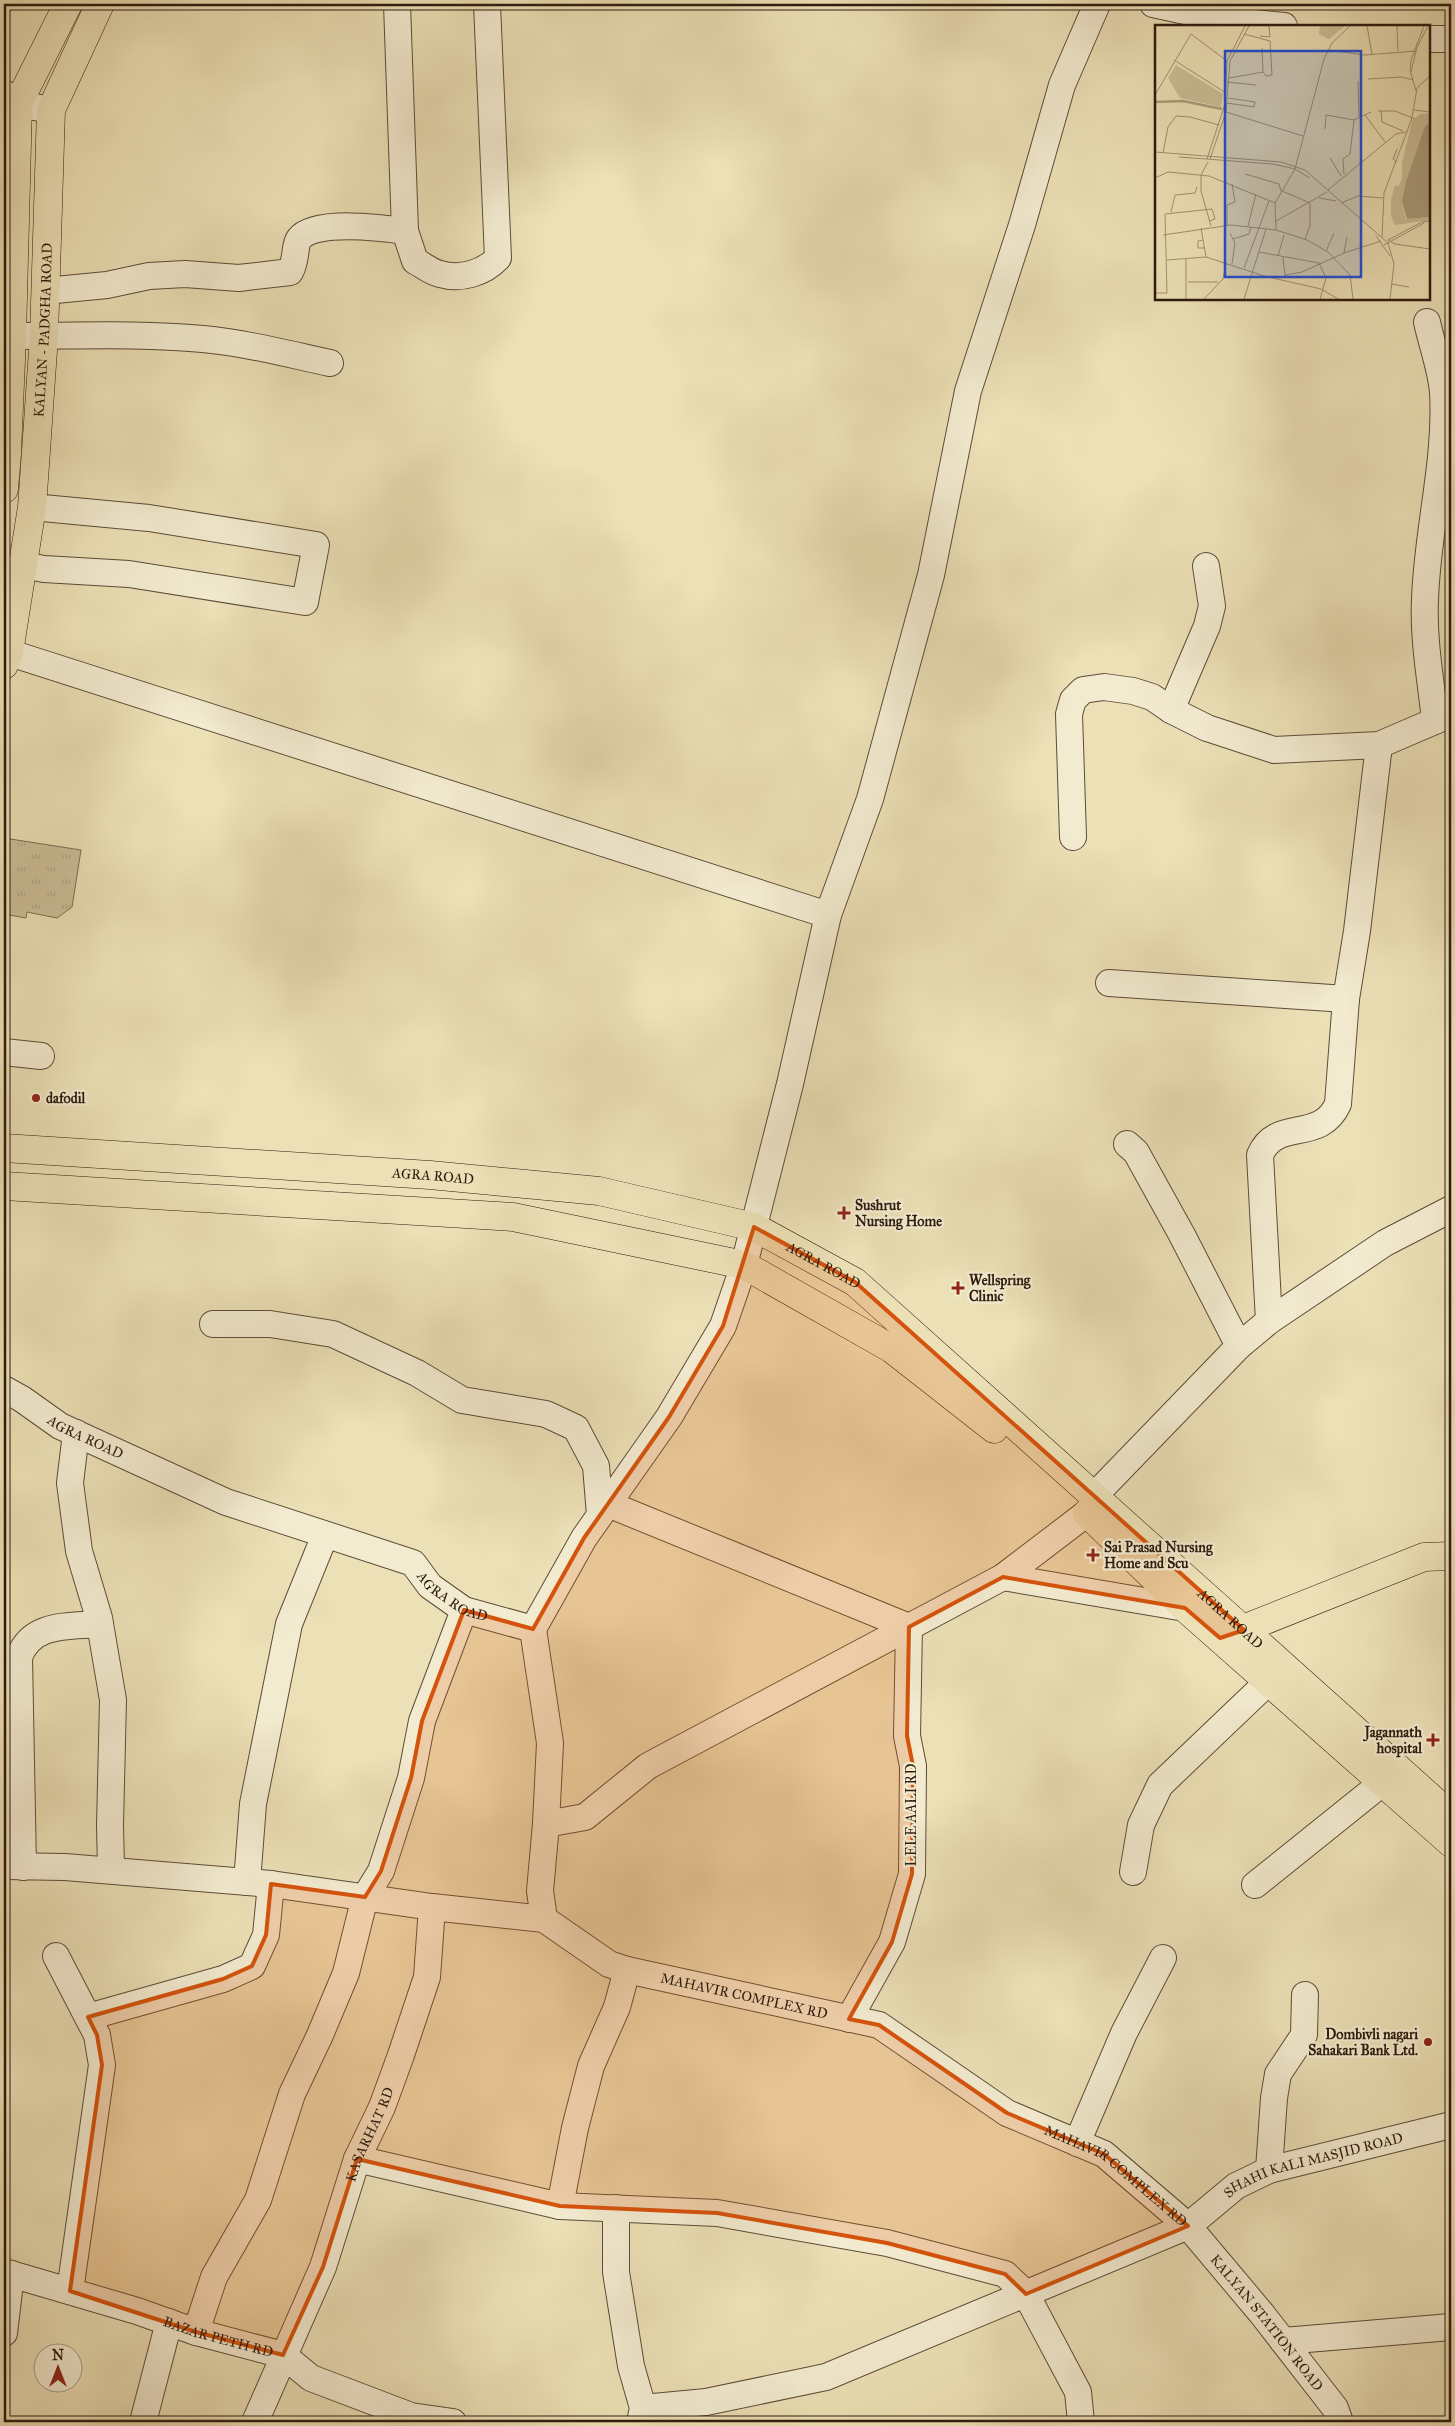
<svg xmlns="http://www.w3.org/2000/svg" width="1455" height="2426" font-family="'IM FELL Great Primer',serif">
  <defs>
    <pattern id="grass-tufts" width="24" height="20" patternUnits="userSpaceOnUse" patternTransform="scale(1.25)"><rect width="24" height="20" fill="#ccbf99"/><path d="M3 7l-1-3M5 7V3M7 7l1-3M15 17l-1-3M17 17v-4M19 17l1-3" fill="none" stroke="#b0a483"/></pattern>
  </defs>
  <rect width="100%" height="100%" fill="#ece0b6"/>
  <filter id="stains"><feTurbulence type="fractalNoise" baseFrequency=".004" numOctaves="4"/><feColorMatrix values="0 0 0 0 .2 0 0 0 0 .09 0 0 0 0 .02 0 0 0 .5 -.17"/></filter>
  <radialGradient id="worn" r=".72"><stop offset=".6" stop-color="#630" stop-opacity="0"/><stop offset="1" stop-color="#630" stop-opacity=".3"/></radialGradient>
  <path fill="url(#grass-tufts)" stroke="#7c6d54" d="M4 838 81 850 72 907 57 918 27 912 26 918 4 914Z"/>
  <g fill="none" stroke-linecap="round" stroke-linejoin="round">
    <defs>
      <g id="minor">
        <path d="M1153 4 1227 20 1284 26"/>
        <path d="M1429 39H1451"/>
        <path d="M4 93 18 104 51 110"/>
        <path d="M405 231 415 261C423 265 431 272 440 274 461 280 484 273 498 258L487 4"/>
        <path d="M45 291 107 285 149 276 185 274 239 278 290 272C297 260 294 246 299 239 314 219 383 228 405 231L397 4"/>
        <path d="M1427 322C1432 345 1441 369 1443 392 1447 462 1427 530 1425 600 1423 640 1431 681 1435 721"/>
        <path d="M12 336C76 336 140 333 203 339 246 343 288 354 330 363"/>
        <path d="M22 565 44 569 129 574 305 602 316 545 149 518 32 507"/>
        <path d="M4 651 828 915"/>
        <path d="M1171 710 1207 626 1212 606 1206 566"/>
        <path d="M1073 837 1069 714 1073 700 1083 690 1104 687 1133 691 1152 697 1171 710 1207 728 1274 750 1379 745 1451 714"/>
        <path d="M1109 983 1346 999"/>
        <path d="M4 1052 41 1056"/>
        <path d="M1127 1144 1136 1152 1182 1235 1239 1346"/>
        <path d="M1269 1321 1260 1155C1276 1117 1320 1144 1338 1104L1346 999 1357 931 1379 745"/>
        <path d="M213 1324H270L333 1334 417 1373 462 1400 546 1414 576 1428 596 1466 600 1515"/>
        <path id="s1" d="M4 1389 22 1399 60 1426 226 1502 413 1563 430 1586 464 1610 533 1629"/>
        <path d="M76 1433 70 1483 79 1551 99 1618 113 1700 110 1825 111 1870"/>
        <path d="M1094 1496 1239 1346 1269 1321 1385 1243 1451 1209"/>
        <path d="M608 1504 909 1627 907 1736 913 1766 912 1874 892 1942 849 2019"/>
        <path d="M1003 1577 1185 1608"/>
        <path d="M533 1629 584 1538 669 1417 723 1326 744 1265 790 1084 828 915 870 799 931 575 968 391 1022 225 1062 85 1097 4"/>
        <path d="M533 1629 550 1743 546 1824 540 1891 544 1919"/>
        <path d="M546 1824 585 1817 648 1766 1003 1577 1087 1513"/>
        <path id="s2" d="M4 1866 65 1867 271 1884 432 1907 544 1919 609 1964 627 1970 879 2025 1007 2113 1104 2154 1188 2226 1262 2314 1335 2408 1340 2422"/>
        <path d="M23 1867 19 1657C32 1622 68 1627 100 1624"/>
        <path d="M1133 1872 1141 1825 1160 1785 1268 1682"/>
        <path d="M247 1882 253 1804 289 1624 325 1535"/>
        <path d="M1255 1885 1382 1783"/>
        <path d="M56 1956 97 2035 102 2065 70 2291"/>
        <path d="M88 2017 223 1979 252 1966 266 1935 271 1884"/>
        <path d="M1077 2143 1124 2033 1163 1958"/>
        <path d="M357 2159 560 2206 717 2213 887 2243 1005 2274 1026 2294 1078 2392 1081 2422"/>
        <path d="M1269 2170 1274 2098 1278 2074 1304 2035 1305 1995"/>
        <path d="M560 2206 575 2128 591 2066 617 2007 627 1970"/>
        <path d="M616 2208V2272L631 2366 643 2408 640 2422"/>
        <path id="s3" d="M4 2272 137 2311 196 2332 283 2355 311 2378 411 2416 453 2422"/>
        <path d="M196 2332 214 2277 258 2200 292 2094 320 2035 346 1973 365 1897 381 1871 411 1778 422 1721 464 1610"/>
        <path d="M4 2333 11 2274"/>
        <path d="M1283 2341 1451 2327"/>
        <path id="s4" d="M643 2408 706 2402 826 2377 1188 2226 1236 2186 1269 2170 1451 2125"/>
        <path d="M143 2422 169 2322"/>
        <path id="s5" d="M255 2422 323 2267 357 2159 382 2107 401 2055 427 1977 432 1907"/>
      </g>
      <g id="major">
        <path d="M4 489 7 454 12 336 18 104 68 4"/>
        <path id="s6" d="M4 665 9 652 32 507 35 465 44 336 51 110 100 4"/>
        <path id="s7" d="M4 1148 430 1175 599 1191 754 1227 855 1282 1451 1816"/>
        <path d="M4 1186 513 1217 744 1265 892 1349 994 1429"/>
        <path d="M1087 1513 1185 1608 1451 1843"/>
        <path d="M1228 1635 1424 1557 1451 1556"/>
      </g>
    </defs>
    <use href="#minor" stroke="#5d4c38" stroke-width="28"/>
    <use href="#major" stroke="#2d1b0e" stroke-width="29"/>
    <use href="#minor" stroke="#f3ebd0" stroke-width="26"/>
    <use href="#major" stroke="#ece0b6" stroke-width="28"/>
  </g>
  <path fill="#d5530c" fill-opacity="0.2" stroke="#d5530c" stroke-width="4" stroke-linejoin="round" d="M754 1227 855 1282 1244 1630 1220 1638 1185 1608 1003 1577 909 1627 907 1736 913 1766 912 1874 892 1942 849 2019 879 2025 1007 2113 1104 2154 1188 2226 1026 2294 1005 2274 887 2243 717 2213 560 2206 357 2159 323 2267 283 2355 196 2332 70 2291 102 2065 97 2035 88 2017 223 1979 252 1966 266 1935 271 1884 365 1897 381 1871 411 1778 422 1721 464 1610 533 1629 584 1538 669 1417 723 1326Z"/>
  <g fill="#8f2418" stroke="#f3ebd0" stroke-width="2">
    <circle cx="36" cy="1098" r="5"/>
    <path d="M841.5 1205.5h5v5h5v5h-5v5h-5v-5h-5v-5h5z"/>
    <path d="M955.5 1280.5h5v5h5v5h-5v5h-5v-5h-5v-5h5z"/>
    <path d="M1090.5 1547.5h5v5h5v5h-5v5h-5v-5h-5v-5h5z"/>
    <path d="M1430.5 1732.5h5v5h5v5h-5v5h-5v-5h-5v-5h5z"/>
    <circle cx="1428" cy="2042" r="5"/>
  </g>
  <g text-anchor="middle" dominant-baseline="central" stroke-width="4.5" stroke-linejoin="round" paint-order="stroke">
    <g font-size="14" fill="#2d1b0e" stroke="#f3ebd0">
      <text stroke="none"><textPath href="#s6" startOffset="338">KALYAN - PADGHA ROAD</textPath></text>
      <text stroke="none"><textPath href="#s7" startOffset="430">AGRA ROAD</textPath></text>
      <text stroke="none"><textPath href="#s7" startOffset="835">AGRA ROAD</textPath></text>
      <text stroke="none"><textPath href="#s1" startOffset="95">AGRA ROAD</textPath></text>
      <text stroke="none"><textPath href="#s1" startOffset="500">AGRA ROAD</textPath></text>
      <text stroke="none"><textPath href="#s7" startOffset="1375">AGRA ROAD</textPath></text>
      <text transform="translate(911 1815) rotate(-90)">LELE AALI RD</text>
      <text stroke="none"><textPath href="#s2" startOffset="761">MAHAVIR COMPLEX RD</textPath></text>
      <text stroke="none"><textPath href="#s5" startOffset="310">KASARHAT RD</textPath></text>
      <text stroke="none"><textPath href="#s4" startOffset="721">SHAHI KALI MASJID ROAD</textPath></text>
      <text stroke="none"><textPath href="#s2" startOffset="1181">MAHAVIR COMPLEX RD</textPath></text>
      <text stroke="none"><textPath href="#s2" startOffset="1395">KALYAN STATION ROAD</textPath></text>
      <text stroke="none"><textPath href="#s3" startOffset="224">BAZAR PETH RD</textPath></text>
    </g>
    <g font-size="14" font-weight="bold" fill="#2d1b0e" stroke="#f3ebd0" text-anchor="start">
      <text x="46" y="1098">dafodil</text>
      <text x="855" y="1205">Sushrut<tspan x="855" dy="16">Nursing Home</tspan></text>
      <text x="969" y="1280">Wellspring<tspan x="969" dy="16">Clinic</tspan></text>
      <text x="1104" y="1547">Sai Prasad Nursing<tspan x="1104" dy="16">Home and Scu</tspan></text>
      <text x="1422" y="1732" text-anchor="end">Jagannath<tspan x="1422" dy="16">hospital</tspan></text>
      <text x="1418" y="2034" text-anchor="end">Dombivli nagari<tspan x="1418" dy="16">Sahakari Bank Ltd.</tspan></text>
    </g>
  </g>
  <g transform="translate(1155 25)">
    <rect width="275" height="275" fill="#ece0b6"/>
    <path d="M165 1H190L174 14 164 9ZM21 40 68 69 66 82 25 73 13 53ZM275 88V98L270 101 247 178 251 194 275 192V195L240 200 236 191V175L240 160 244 161 247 153V138L257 96 265 89Z" fill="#ccbf99"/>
    <path d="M275 98V192L252 194 247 177 251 157 270 101Z" fill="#ab9d7d"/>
    <path fill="none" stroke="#ab9d7d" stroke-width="2.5" d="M0 77 28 76 67 84"/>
    <path fill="none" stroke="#a09173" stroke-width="1" d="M212 1 217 29M242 1 243 26M36 9 72 36M89 9 115 16 117 50 111 51 108 47M105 11 115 12 114 1M173 25 210 30 261 26M19 35 71 68M256 47 262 22 273 1M74 53 108 47 107 23M213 54 247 52 258 55M203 56 204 93M72 57 101 60M261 66 255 45 256 35 269 1M0 70 36 9M72 78 99 82 100 77 73 73M259 85 275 87M223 86H240L260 94M226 86 227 97 248 106M71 87 148 111M210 90 230 117M170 104 171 90 199 95 216 87M242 124 238 134 242 137M0 127 126 137 150 145 233 218 239 239 235 274M8 128 13 102 21 91 35 92 64 100M24 132 118 139 140 144 155 153M175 133 186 151M52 134 70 79 72 36 90 1M55 134 71 87 75 36 94 1M53 137 46 150V166L56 201M90 149 124 159 126 166M189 149 188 134 195 129 199 95M0 153 13 147 54 151 120 178M77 159 80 177M173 165 241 109 251 107M127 166 155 178V201L150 214M164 173 181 176M120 178 140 144 169 34 177 18 195 1M120 178 121 205M186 178 203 171 228 173M16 187 20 170 40 168 42 162M10 189 57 184 60 194 54 196M121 196 172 167M72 200V180L80 177M93 201 101 169M46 203 51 232M75 208 80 218 77 239M8 210 76 200 121 205 152 215 173 227 195 250 198 274M221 211 235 231M227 212 229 168 257 93 262 63 275 51M78 214 94 209 96 202M48 215 43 216V223H50M233 215 267 197 275 196M233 215 240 219 275 224M229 220 269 198M171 226 179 208M104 227 164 238 171 253 165 274M189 228 192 212M123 231 129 210M128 232 130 251M12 235 51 232 109 251 166 264 183 274M89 243 114 176M130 250 147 247 189 228 226 216M33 257H63M237 259 254 262M0 268H12L10 189M31 274V234M49 274 68 254 71 238M89 274 111 204"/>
    <path fill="#1d4ed8" fill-opacity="0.15" stroke="#1d4ed8" stroke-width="2.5" d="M70 26H206V252H70Z"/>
    <rect width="275" height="275" fill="none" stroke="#2d1b0e" stroke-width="2.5"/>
  </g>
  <rect width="1455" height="2426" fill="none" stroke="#ece0b6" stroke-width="20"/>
  <rect x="5" y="5" width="1445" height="2416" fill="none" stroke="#2d1b0e" stroke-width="2.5"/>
  <rect x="10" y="10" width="1435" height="2406" fill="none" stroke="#2d1b0e"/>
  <g transform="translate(58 2368)"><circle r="24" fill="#f3ebd0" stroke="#a49882"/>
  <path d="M0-4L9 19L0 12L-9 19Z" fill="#8f2418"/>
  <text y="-8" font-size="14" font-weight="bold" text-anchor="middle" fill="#2d1b0e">N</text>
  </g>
  <rect width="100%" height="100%" filter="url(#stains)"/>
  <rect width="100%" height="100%" fill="url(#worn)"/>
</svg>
